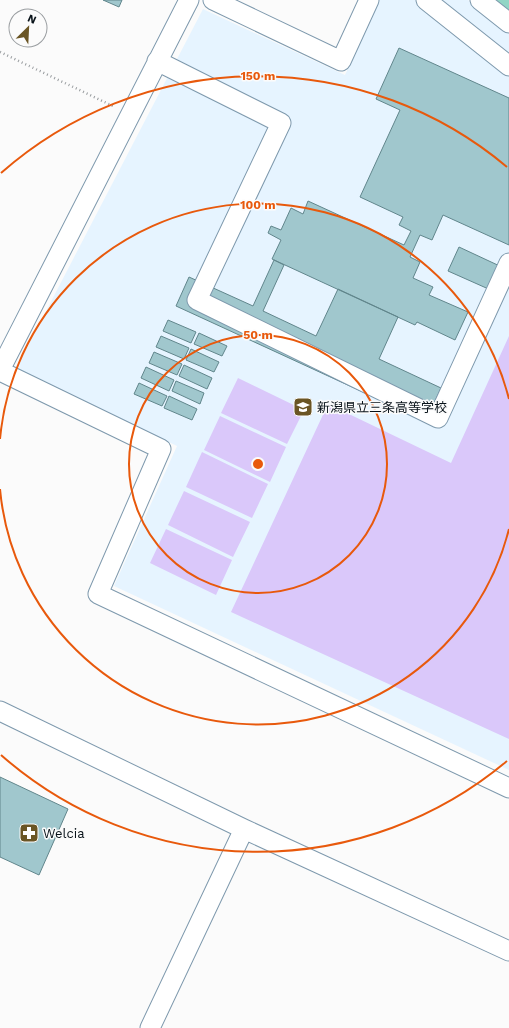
<svg xmlns="http://www.w3.org/2000/svg" width="509" height="1028" font-family="'Work Sans','Noto Sans JP',sans-serif">
  <rect width="100%" height="100%" fill="#fbfbfb"/>
  <path fill="#e6f4ff" d="M379 0H468L509 33V770L114 586 177 446 16 369 203 9 345 75Z"/>
  <path fill="#dac8fa" d="M509 336V739L231 612 328 404 451 463Z
    M238 378 304 410 287 444 221 413Z
    M220 416 286 447 270 482 204 450Z
    M202 452 268 484 252 518 186 487Z
    M184 491 250 522 233 557 168 525Z
    M166 529 232 560 216 595 150 563Z"/>
  <g fill="none" stroke-linecap="round" stroke-linejoin="round">
    <path stroke="#92d5c5" stroke-width="31" d="M506 0 509 2"/>
  </g>
  <path fill="#a0c7cd" stroke="#61868c" d="M103 0H122L119 7Z
    M399 48 509 98V245L443 215 432 240 420 235 410 257 420 262 413 278 433 287 429 295 468 312 455 340 417 322 415 325 272 259 281 240 268 233 271 226 281 230 291 208 303 214 308 201 404 245 411 231 399 225 403 217 360 197 400 110 376 99Z
    M459 247 504 268 493 291 448 271Z
    M274 260 284 265 263 311 316 336 338 289 398 317 379 359 441 388 426 421 176 306 189 277 253 306Z
    M168 320 196 332 191 343 163 331Z
    M199 333 227 346 222 356 194 344Z
    M161 336 189 348 184 359 156 347Z
    M191 349 219 362 214 372 186 360Z
    M154 352 182 364 177 375 149 363Z
    M184 365 212 378 207 389 179 376Z
    M146 367 174 380 169 391 141 378Z
    M176 381 204 393 200 404 172 391Z
    M139 383 167 396 162 406 134 394Z
    M169 396 197 409 192 420 164 408Z
    M0 777 68 809 39 875 0 857Z"/>
  <g fill="none" stroke-linecap="round" stroke-linejoin="round">
    <defs>
      <path id="minor" d="M213 0 341 61 369 0
        M426 0 509 66
        M480 0 509 23
        M157 61 281 123 197 300 438 418 509 263
        M0 370 189 0
        M0 371 161 449 98 594 509 788
        M0 711 244 829 509 951
        M150 1028 244 829"/>
    </defs>
    <use href="#minor" stroke="#7e99ad" stroke-width="21"/>
    <path stroke="#989c9f" stroke-width="2.5" stroke-dasharray="1 3" stroke-linecap="butt" d="M0 52 115 107"/>
    <use href="#minor" stroke="#fff" stroke-width="19"/>
  </g>
  <g fill="none" stroke="#e8590c" stroke-width="2">
    <circle cx="258" cy="464" r="129"/>
    <path d="M509 529A259 259 0 0 1 0 489M0 439A259 259 0 0 1 509 399"/>
    <path d="M507 761A388 388 0 0 1 1 755M1 173A388 388 0 0 1 507 167"/>
  </g>
  <defs>
    <symbol id="school-square" viewBox="-11 -11 22 22"><rect x="-9" y="-9" width="18" height="18" rx="4" fill="#6a5524" stroke="#fbfbfb"/><path d="M0-5L7-2L0 1L-7-2ZM-4 1L0 2.5L4 1V4Q0 6-4 4Z" fill="#fff"/></symbol>
    <symbol id="pharmacy-square" viewBox="-11 -11 22 22"><rect x="-9" y="-9" width="18" height="18" rx="4" fill="#6a5524" stroke="#fbfbfb"/><path d="M-2-6h4v4h4v4h-4v4h-4v-4h-4v-4h4Z" fill="#fff"/></symbol>
  </defs>
  <g fill-rule="evenodd">
    <use href="#school-square" x="292" y="396" width="22" height="22"/>
    <use href="#pharmacy-square" x="18" y="822" width="22" height="22"/>
  </g>
  <g text-anchor="middle" dominant-baseline="central" stroke-width="3" stroke-linejoin="round" paint-order="stroke">
    <g font-size="13" fill="#071118" stroke="#fbfbfb" text-anchor="start">
      <text x="317" y="407">新潟県立三条高等学校</text>
      <text x="43" y="833">Welcia</text>
    </g>
  </g>
  <circle cx="258" cy="464" r="6" fill="#e8590c" stroke="#fbfbfb" stroke-width="2"/>
  <g font-size="12" text-anchor="middle" font-weight="bold" fill="#e8590c" stroke="#fbfbfb" stroke-width="3" stroke-linejoin="round" paint-order="stroke">
    <text x="258" y="80">150 m</text>
    <text x="258" y="209">100 m</text>
    <text x="258" y="339">50 m</text>
  </g>
  <g transform="translate(28 28) rotate(24)"><circle r="19" fill="#fbfbfb" stroke="#999da0"/>
  <path d="M0-3L7 15L0 10L-7 15Z" fill="#6a5524"/>
  <text y="-6" font-size="11" font-weight="bold" text-anchor="middle" fill="#071118">N</text>
  </g>
</svg>
